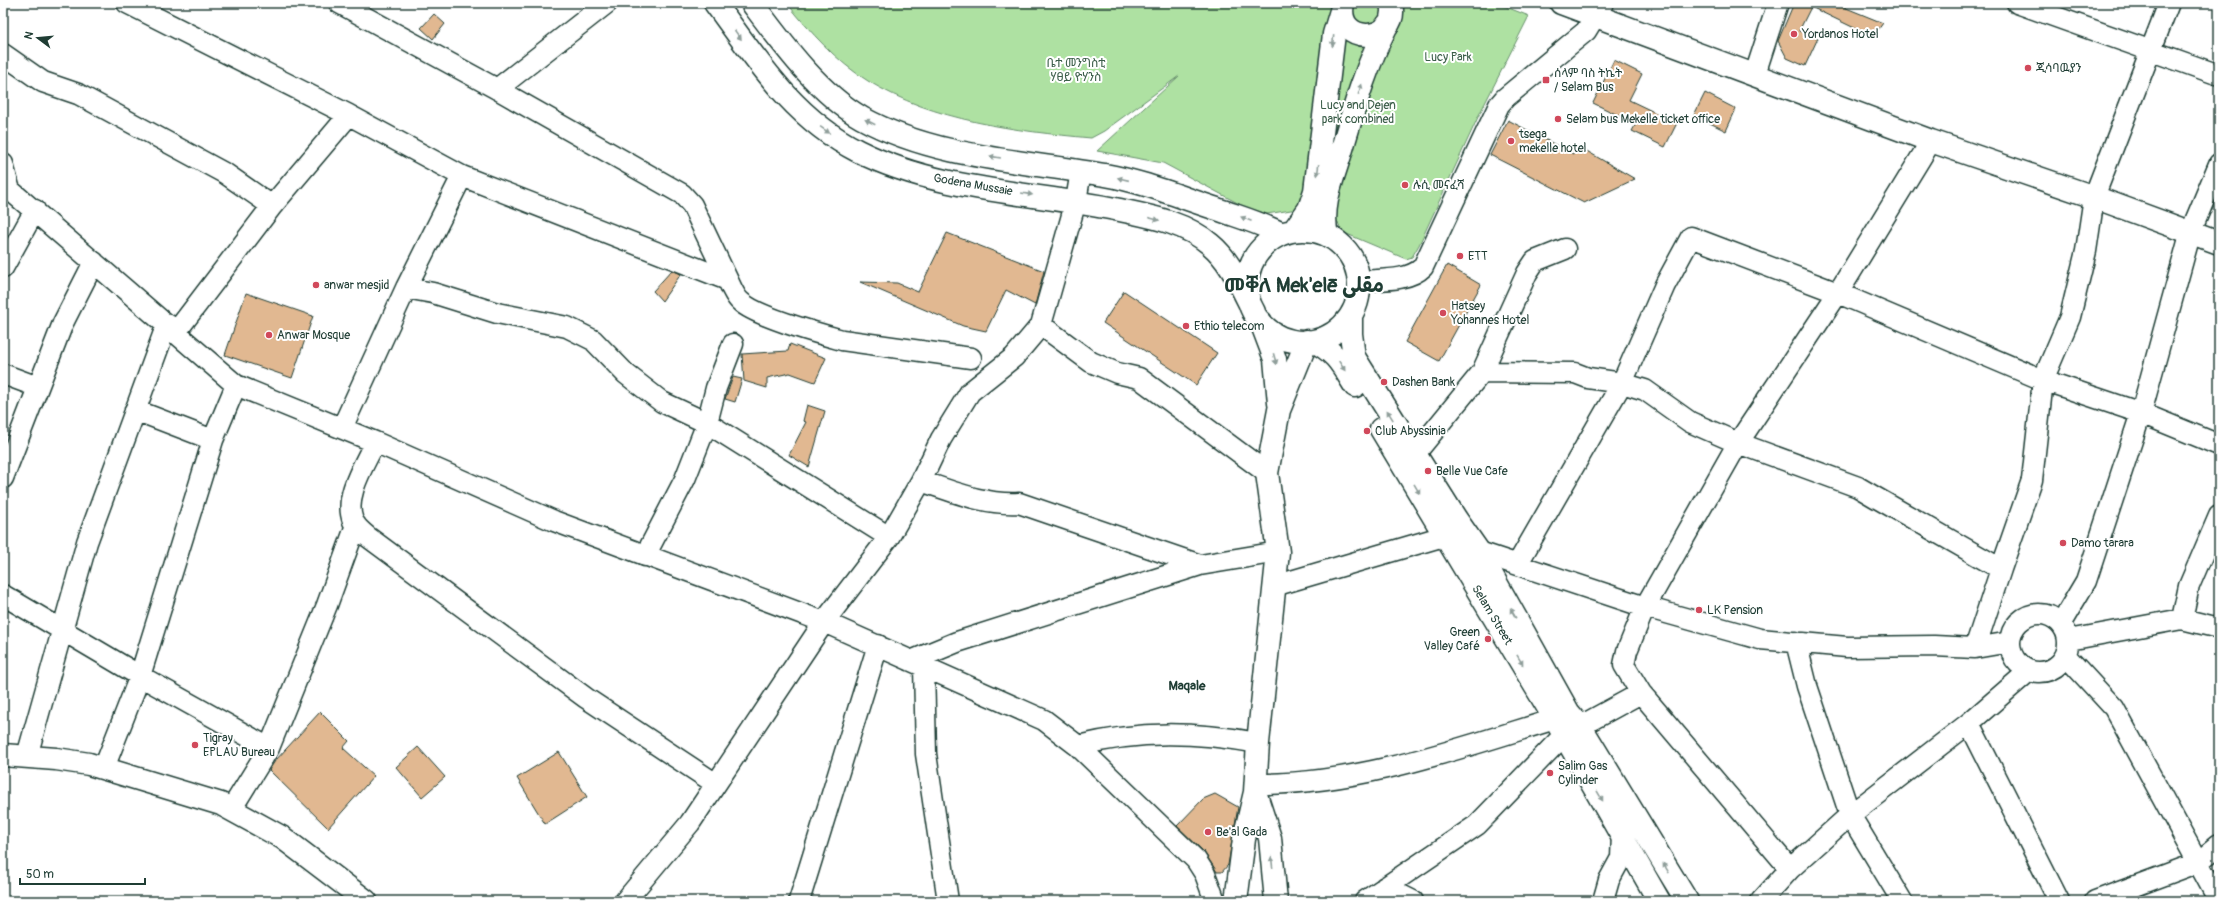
<svg xmlns="http://www.w3.org/2000/svg" width="2222" height="904" font-family="Pangolin,'Playpen Sans Arabic','Noto Sans Ethiopic',sans-serif">
  <rect width="100%" height="100%" fill="#fff"/>
  <filter id="ink" filterUnits="userSpaceOnUse"><feTurbulence type="fractalNoise" baseFrequency=".025" numOctaves="2"/><feDisplacementMap in="SourceGraphic" scale="8" xChannelSelector="R" yChannelSelector="G"/><feConvolveMatrix kernelMatrix="1 2 1 2 8 2 1 2 1" color-interpolation-filters="sRGB"/></filter>
  <g filter="url(#ink)">
    <path fill="#aee1a2" stroke="#668f6b" d="M787 3H1496L1529 16 1479 115 1419 245 1412 257 1406 259 1347 234 1340 228 1338 222 1325 215 1297 209 1267 214 1245 207 1163 163 1097 151 1179 76 1104 131 1091 138C1015 131 934 121 868 81 837 62 810 32 787 3Z"/>
    <path fill="#e1b891" stroke="#1f3d34" d="M1794 3H1834L1883 23 1873 37 1811 7 1799 31 1818 38 1805 66 1787 58 1778 41Z
      M434 14 445 24 433 39 421 28Z
      M1614 60 1642 74 1629 100 1677 123 1665 147 1632 131 1636 124 1593 103Z
      M1705 93 1736 109 1726 131 1694 115Z
      M1508 120 1573 154 1578 146 1635 179 1584 203 1490 155Z
      M947 233 1044 271 1035 305 1006 290 986 331 963 326 860 282 897 283 918 292Z
      M1447 265 1481 285 1439 361 1405 342Z
      M672 270 681 274 662 301 653 291Z
      M1124 291 1217 353 1196 385 1103 323Z
      M246 293 313 316 292 378 225 355Z
      M790 344 826 358 815 382 790 373 767 378V388L744 381 742 354 788 351Z
      M733 377 742 379 735 402 725 399Z
      M807 405 825 411 809 467 789 455 806 422 803 421Z
      M320 712 349 741 343 748 374 776 328 828 269 770 275 761Z
      M418 747 445 777 422 797 396 767Z
      M559 752 587 797 545 824 517 778Z
      M1215 794 1238 807 1228 865 1222 872H1217L1204 852 1177 826 1203 799Z"/>
    <g fill="none" stroke-linecap="round" stroke-linejoin="round">
      <defs>
        <path id="street" d="M127 3 349 115 462 176 725 279
          M339 3 497 89 682 194 692 205 732 289C734 293 737 299 741 302 756 316 820 334 842 340L971 358
          M2017 3 2219 75
          M3 54 43 82 78 94 226 174 272 206
          M1755 74 1778 3
          M497 89 607 3
          M3 164 9 187
          M3 184 236 385 375 442 554 521 824 622 1044 720 1078 746 1196 860 1205 874 1215 901
          M3 268 35 210
          M1359 281C1379 279 1408 282 1423 267L1499 105 1505 98 1586 31 1603 3
          M406 288 433 293 497 313 567 327 593 340 626 374 662 402 707 423 889 537
          M1041 325 1091 362 1117 373 1139 378 1267 473
          M176 332 272 206 349 115
          M1482 372 1575 373 1588 378 1622 383 1645 390 1690 422 1738 443 1858 487 1875 497 2001 569 1975 648
          M3 374 38 387
          M135 410 213 440
          M342 428 406 288 462 176
          M375 442C365 464 343 496 353 521 356 527 363 533 368 537L586 698 716 784
          M1403 463 1415 454 1482 372 1527 273 1535 261 1565 249
          M3 478 63 323 94 262
          M921 481C954 492 985 505 1019 503L1200 565
          M645 556 685 479 707 423 716 388 733 344
          M1518 563 1622 383 1665 285 1691 237 1838 293 2043 380 2141 413 2219 445
          M2001 569 2032 480 2043 380 2070 317 2086 251 2094 197 2169 3
          M1274 586 1444 536 1479 552 1645 607 1760 639 1847 647 1934 646 1975 648 2010 642
          M3 595 140 676 269 748
          M2010 643a29 29 0 1 1 58 0a29 29 0 1 1-58 0Z
          M2182 619 2189 586 2219 516
          M2061 623 2086 581 2141 413 2191 231 2219 164
          M2069 640 2182 619 2219 628
          M1796 642 1807 686 1850 815 1902 901
          M2066 656 2114 708 2219 901
          M911 661 957 642 1200 565 1278 552
          M924 666 926 754 948 901
          M1969 723 2059 901
          M1078 746C1140 730 1196 732 1258 743
          M27 756 87 542 167 324
          M104 768 140 676 213 440 236 385
          M1255 784C1358 785 1457 749 1555 719L1569 713
          M232 808 269 748 327 605 356 525
          M1790 869 1641 693 1624 665 1627 651 1645 607 1738 443 1838 293 1931 141
          M1385 887 1413 901
          M625 901 690 823 824 622 889 537 921 481 941 439 970 392 1014 357 1041 325 1076 201 1081 171
          M799 901 878 645
          M1365 901 1477 825 1564 735 1641 693
          M1603 901 1609 880 1621 858 1622 834
          M1761 901 1790 869 1850 815 1969 723 2029 671
          M2095 901 2197 863 2219 845"/>
        <path id="secondary" d="M715 3C757 60 793 118 858 151 937 191 1029 192 1115 209 1147 216 1183 221 1210 244 1231 261 1242 289 1254 312
          M752 3C782 43 818 93 862 118 935 158 1024 161 1105 175 1144 182 1180 197 1217 209 1239 217 1261 223 1282 234
          M1343 3C1334 47 1401 44 1391 3
          M1561 3 1931 141 2094 197 2219 243
          M1294 230 1309 209 1315 191 1334 34 1343 4
          M1247 286a56 56 0 1 1 112 0a56 56 0 1 1-112 0Z
          M1327 235C1320 206 1334 176 1342 149 1355 105 1366 67 1387 25
          M1351 315V334L1354 357 1456 519 1479 552 1569 713 1581 727 1687 901
          M1261 322 1275 359 1279 403
          M1313 341C1336 352 1342 365 1355 386
          M1381 429 1555 719 1659 901
          M3 755 56 759 89 764 221 804 283 838 366 901
          M1255 792 1270 838 1276 901
          M1236 901 1244 839 1255 792 1258 743 1278 552 1267 473 1279 410 1307 341"/>
      </defs>
      <use href="#street" stroke="#1f3d34" stroke-width="23"/>
      <use href="#secondary" stroke="#1f3d34" stroke-width="25"/>
      <use href="#street" stroke="#fff" stroke-width="20"/>
      <use href="#secondary" stroke="#fff" stroke-width="22"/>
    </g>
    <defs><path id="oneway-solid" d="M-6-.8H1V-3.2L6.5 0L1 3.2V.8H-6Z"/></defs>
    <g fill="#8f9e9a">
      <use href="#oneway-solid" transform="translate(738 35) rotate(54)"/>
      <use href="#oneway-solid" transform="translate(1333 41) rotate(97)"/>
      <use href="#oneway-solid" transform="translate(1360 89) rotate(-73)"/>
      <use href="#oneway-solid" transform="translate(870 122) rotate(-153)"/>
      <use href="#oneway-solid" transform="translate(825 130) rotate(35)"/>
      <use href="#oneway-solid" transform="translate(995 157) rotate(-171)"/>
      <use href="#oneway-solid" transform="translate(1318 170) rotate(97)"/>
      <use href="#oneway-solid" transform="translate(1123 179) rotate(-167)"/>
      <use href="#oneway-solid" transform="translate(1027 194) rotate(9)"/>
      <use href="#oneway-solid" transform="translate(1154 219) rotate(14)"/>
      <use href="#oneway-solid" transform="translate(1246 219) rotate(-158)"/>
      <use href="#oneway-solid" transform="translate(1275 359) rotate(74)"/>
      <use href="#oneway-solid" transform="translate(1342 366) rotate(57)"/>
      <use href="#oneway-solid" transform="translate(1390 415) rotate(-122)"/>
      <use href="#oneway-solid" transform="translate(1417 489) rotate(60)"/>
      <use href="#oneway-solid" transform="translate(1513 613) rotate(-119)"/>
      <use href="#oneway-solid" transform="translate(1520 660) rotate(59)"/>
      <use href="#oneway-solid" transform="translate(1600 796) rotate(60)"/>
      <use href="#oneway-solid" transform="translate(1272 862) rotate(-96)"/>
      <use href="#oneway-solid" transform="translate(1666 868) rotate(-122)"/>
    </g>
  </g>
  <g fill="#d1495b" stroke="#fff" stroke-width="1.5">
    <circle cx="1794" cy="34" r="4"/>
    <circle cx="2028" cy="68" r="4"/>
    <rect x="1542" y="76" width="8" height="8" rx="2"/>
    <circle cx="1558" cy="119" r="4"/>
    <circle cx="1511" cy="141" r="4"/>
    <circle cx="1405" cy="185" r="4"/>
    <circle cx="1460" cy="256" r="4"/>
    <circle cx="316" cy="285" r="4"/>
    <circle cx="1443" cy="313" r="4"/>
    <circle cx="1186" cy="326" r="4"/>
    <circle cx="269" cy="335" r="4"/>
    <circle cx="1384" cy="382" r="4"/>
    <circle cx="1367" cy="431" r="4"/>
    <circle cx="1428" cy="471" r="4"/>
    <circle cx="2063" cy="543" r="4"/>
    <circle cx="1699" cy="610" r="4"/>
    <circle cx="1488" cy="639" r="4"/>
    <circle cx="195" cy="745" r="4"/>
    <circle cx="1550" cy="773" r="4"/>
    <circle cx="1208" cy="832" r="4"/>
  </g>
  <g text-anchor="middle" dominant-baseline="central" stroke-width="4" stroke-linejoin="round" paint-order="stroke">
    <g font-size="12" fill="#1f3d34" stroke="#fff" text-anchor="start">
      <text x="1802" y="34">Yordanos Hotel</text>
      <text x="2036" y="68">ጂሳባዉያን</text>
      <text x="1554" y="73">ሰላም ባስ ትኬት<tspan x="1554" dy="14">/ Selam Bus</tspan></text>
      <text x="1566" y="119">Selam bus Mekelle ticket office</text>
      <text x="1519" y="134">tsega<tspan x="1519" dy="14">mekelle hotel</tspan></text>
      <text x="1413" y="185">ሉሲ መናፈሻ</text>
      <text x="1468" y="256">ETT</text>
      <text x="324" y="285">anwar mesjid</text>
      <text x="1451" y="306">Hatsey<tspan x="1451" dy="14">Yohannes Hotel</tspan></text>
      <text x="1194" y="326">Ethio telecom</text>
      <text x="277" y="335">Anwar Mosque</text>
      <text x="1392" y="382">Dashen Bank</text>
      <text x="1375" y="431">Club Abyssinia</text>
      <text x="1436" y="471">Belle Vue Cafe</text>
      <text x="2071" y="543">Damo tarara</text>
      <text x="1707" y="610">LK Pension</text>
      <text x="1480" y="632" text-anchor="end">Green<tspan x="1480" dy="14">Valley Café</tspan></text>
      <text x="203" y="738">Tigray<tspan x="203" dy="14">EPLAU Bureau</tspan></text>
      <text x="1558" y="766">Salim Gas<tspan x="1558" dy="14">Cylinder</tspan></text>
      <text x="1216" y="832">Be'al Gada</text>
    </g>
    <g font-size="12" fill="#3c5e4a" stroke="#fff">
      <text x="1448" y="57">Lucy Park</text>
      <text x="1076" y="63">ቤተ መንግስቲ<tspan x="1076" dy="14">ሃፀይ ዮሃንስ</tspan></text>
      <text x="1358" y="105">Lucy and Dejen<tspan x="1358" dy="14">park combined</tspan></text>
    </g>
    <g font-size="12" fill="#1f3d34" stroke="#fff">
      <text transform="translate(973 185) rotate(10)">Godena Mussaie</text>
      <text transform="translate(1492 615) rotate(59)">Selam Street</text>
    </g>
    <g font-size="13" font-weight="bold" fill="#1f3d34" stroke="#fff">
      <text x="1187" y="686">Maqale</text>
    </g>
    <g font-size="20" font-weight="bold" fill="#1f3d34" stroke="#fff">
      <text x="1304" y="285">መቐለ Mek'elē مقلى</text>
    </g>
  </g>
  <rect width="2222" height="904" fill="none" stroke="#fff" stroke-width="16"/>
  <rect x="8" y="8" width="2206" height="888" fill="none" stroke="#1f3d34" stroke-width="1.5" filter="url(#ink)"/>
  <g transform="translate(38 38) rotate(286)" stroke="#ffffff" stroke-width="3" paint-order="stroke">
  <path d="M0-3L7 15L0 10L-7 15Z" fill="#1f3d34"/>
  <text y="-6" font-size="11" font-weight="bold" text-anchor="middle" fill="#1f3d34">N</text>
  </g>
  <path d="M20 878v6h125v-6" fill="none" stroke="#1f3d34" stroke-width="2"/>
  <text x="26" y="878" font-size="12" fill="#1f3d34" stroke="#ffffff" stroke-width="3" paint-order="stroke">50 m</text>
</svg>
